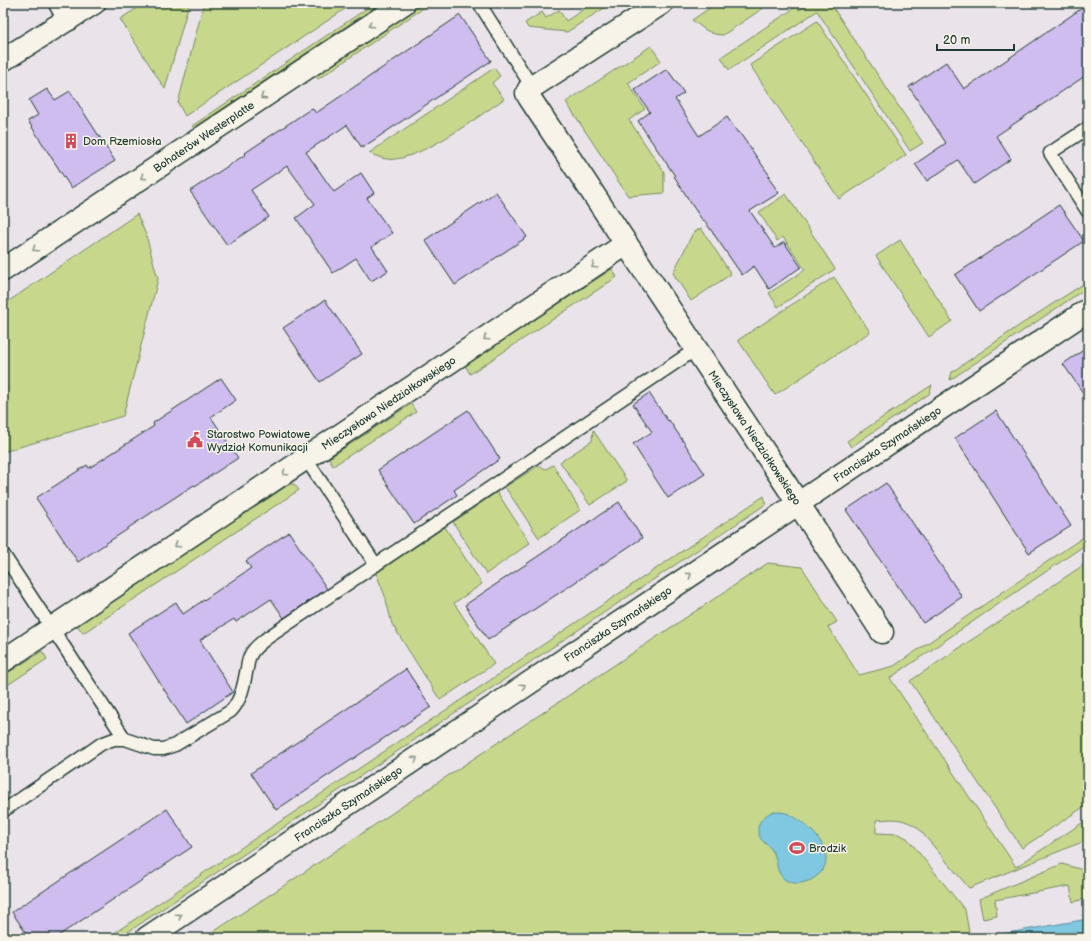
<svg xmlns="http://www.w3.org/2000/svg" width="1091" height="941" font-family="'Balsamiq Sans',sans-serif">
  <rect width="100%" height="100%" fill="#ebe3ea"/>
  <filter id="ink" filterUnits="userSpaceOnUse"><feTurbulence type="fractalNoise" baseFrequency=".025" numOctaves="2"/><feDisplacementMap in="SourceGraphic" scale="8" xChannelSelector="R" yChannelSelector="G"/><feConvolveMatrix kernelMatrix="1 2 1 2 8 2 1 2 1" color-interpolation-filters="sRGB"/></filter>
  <g filter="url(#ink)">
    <path fill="#c7d88c" stroke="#738a60" d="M145 3H189L165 89 120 19Z
      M204 3H354L185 116 178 103Z
      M375 3H381L194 128 192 126Z
      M424 3H431L318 79 315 76Z
      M593 3H612L567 32 528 28 525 23 542 12 546 18 559 10 566 21Z
      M717 3H767L762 9 723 35C709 35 702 27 692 20Z
      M809 3H830L923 143 910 151 817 11 729 70 721 57 796 7 799 10Z
      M817 21 906 155 839 199 750 65Z
      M651 46 661 61 628 83 645 109 629 120 664 172V193L628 196 566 102Z
      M494 68 500 76 492 83 504 99C479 116 416 164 386 159 380 158 374 155 369 153Z
      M786 194 835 269 778 307 769 293 805 270 783 237 777 241 759 212Z
      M137 214 146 235 158 279 123 416 3 452V305Z
      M701 228 731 274 691 301 673 273 693 233Z
      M900 240 952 321 929 337 876 256Z
      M612 269 617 277 470 374 465 365Z
      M834 277 870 332 775 395 738 340Z
      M1088 281V287L950 380 952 372 1020 325Z
      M932 385 929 394 851 447 847 441Z
      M411 404 416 412 333 466 329 458Z
      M593 430 627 481 590 505 560 462 592 441Z
      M553 465 580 510 539 538 505 487 538 466 546 469Z
      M288 484H294L299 490 83 633 77 625Z
      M497 492 530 543 486 574 453 522Z
      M764 496 766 504 119 938H107Z
      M445 527 482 584 454 603 494 664 440 700 392 624 385 596 376 573Z
      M1088 534V543L890 678 1016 867 1088 819V840L1072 846 969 888 918 828C902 817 894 819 876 820V833L898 834 907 838 965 910 970 938H204L294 879 461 767 768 563 802 567 837 622 828 627 859 675 894 666Z
      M1088 562V804L1022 848 910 681Z
      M42 651 47 659 3 688V676Z
      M1062 864 1080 869 1088 878V898L1073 902 1070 886 995 900 997 916 983 919 979 899Z"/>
    <path fill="#80c8e1" stroke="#59909c" d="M774 811C778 812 782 812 786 813 807 821 842 854 818 875 807 885 786 888 779 872 776 866 777 858 773 852 771 846 764 844 761 839 753 826 762 816 774 811Z
      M1088 919V938H996V935Z"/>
    <path fill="#cebdee" stroke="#1f3d34" d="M1088 4V74L996 136 1011 159 974 184 958 160 927 181 915 164 946 143 909 87 946 62 964 89Z
      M460 15 491 61 362 148 347 125 306 152 334 192 361 173 374 193 367 198 392 233 372 247 388 271 371 281 356 258 333 273 296 218 315 204 287 166 251 190 269 217 227 245 190 191 246 154 245 153 312 108 316 113Z
      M667 69 684 93 675 99 699 136 727 117 738 133 739 132 770 176 768 177 779 193 750 211 775 248 784 242 801 267 769 289 754 266 742 275 704 220 703 221 692 205 674 176H675L638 121 650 112 635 90Z
      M47 89 55 100 70 91 115 161 71 188 28 121 38 115 29 100Z
      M496 192 527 237 455 285 425 240Z
      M1059 205 1084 241 979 311 955 275Z
      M325 300 362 354 320 382 283 328Z
      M1088 347V400L1063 364Z
      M221 378 236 400 211 417 238 458 195 486 194 485 128 528V529L78 562 36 498 87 465 89 468 154 426 153 423Z
      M649 393 668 421 669 420 705 474 668 498 633 444 652 432 633 404Z
      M468 410 500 459 454 490 457 495 414 524 378 470Z
      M996 411 1071 526 1029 553 955 438Z
      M886 483 962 597 923 623 846 510Z
      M619 502 642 538 488 640 465 605Z
      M289 532 327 589 284 618 271 599 236 622 234 619 200 640 233 692 186 724 128 633 176 602 183 614 251 568 246 561Z
      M406 669 431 707 276 810 251 773Z
      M167 809 192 847 55 938H29L12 912Z"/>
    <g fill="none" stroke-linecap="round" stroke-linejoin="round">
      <defs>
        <path id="lane" d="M479 3 532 87
          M1088 128 1050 153 1088 212
          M306 459 376 565
          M3 554 125 739
          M3 811 91 751 101 744 114 739H125L154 749H163L175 745 231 711C242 699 244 683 247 668 248 664 248 659 250 656 253 648 261 643 267 638L696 349"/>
        <g id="street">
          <path d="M60 3 69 19"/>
          <path id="s1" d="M662 3 529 89 527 93 529 97 783 480 882 632"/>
          <path id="s2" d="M3 270 404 3"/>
          <path id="s3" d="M3 661 626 244"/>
          <path id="s4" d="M147 938 1088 310"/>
        </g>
        <path id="secondary" d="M3 60 94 3"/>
      </defs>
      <use href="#lane" stroke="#1f3d34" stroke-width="15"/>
      <use href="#street" stroke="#1f3d34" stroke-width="25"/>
      <use href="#secondary" stroke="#1f3d34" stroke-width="25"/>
      <use href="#lane" stroke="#f7f3e8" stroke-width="12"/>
      <use href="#street" stroke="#f7f3e8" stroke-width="22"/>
      <use href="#secondary" stroke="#f7f3e8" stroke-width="22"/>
    </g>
    <defs><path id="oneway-chevron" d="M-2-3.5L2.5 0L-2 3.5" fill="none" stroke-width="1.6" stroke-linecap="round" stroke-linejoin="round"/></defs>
    <g stroke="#8b988e">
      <use href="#oneway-chevron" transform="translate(371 25) rotate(146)"/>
      <use href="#oneway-chevron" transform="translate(263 97) rotate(146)"/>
      <use href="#oneway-chevron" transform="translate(143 177) rotate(146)"/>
      <use href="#oneway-chevron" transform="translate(35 249) rotate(146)"/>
      <use href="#oneway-chevron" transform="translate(594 266) rotate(146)"/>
      <use href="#oneway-chevron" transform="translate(486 338) rotate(146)"/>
      <use href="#oneway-chevron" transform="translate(285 473) rotate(146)"/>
      <use href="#oneway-chevron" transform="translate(177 545) rotate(146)"/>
      <use href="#oneway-chevron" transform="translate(689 575) rotate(-34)"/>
      <use href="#oneway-chevron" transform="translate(523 686) rotate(-34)"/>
      <use href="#oneway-chevron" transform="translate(415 759) rotate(-34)"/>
      <use href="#oneway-chevron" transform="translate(179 916) rotate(-34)"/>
    </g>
  </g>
  <defs>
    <symbol id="building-bare" viewBox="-9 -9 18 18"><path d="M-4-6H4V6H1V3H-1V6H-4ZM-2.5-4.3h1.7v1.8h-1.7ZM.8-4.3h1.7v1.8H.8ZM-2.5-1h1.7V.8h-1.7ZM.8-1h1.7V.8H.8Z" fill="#d1495b" stroke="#f7f3e8" stroke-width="2.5" paint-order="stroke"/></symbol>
    <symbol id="civic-bare" viewBox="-9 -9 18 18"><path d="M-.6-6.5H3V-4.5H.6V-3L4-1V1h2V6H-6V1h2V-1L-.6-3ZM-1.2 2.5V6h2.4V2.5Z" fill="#d1495b" stroke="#f7f3e8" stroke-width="2.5" paint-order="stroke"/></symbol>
    <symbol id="stadium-bare" viewBox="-9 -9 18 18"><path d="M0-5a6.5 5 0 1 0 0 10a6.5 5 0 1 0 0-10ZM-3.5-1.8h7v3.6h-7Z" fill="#d1495b" stroke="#f7f3e8" stroke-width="2.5" paint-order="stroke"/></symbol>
  </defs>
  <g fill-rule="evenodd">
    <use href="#building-bare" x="60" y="130" width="22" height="22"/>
    <use href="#civic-bare" x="184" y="429" width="22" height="22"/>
    <use href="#stadium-bare" x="786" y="837" width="22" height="22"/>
  </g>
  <g text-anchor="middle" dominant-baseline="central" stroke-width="3" stroke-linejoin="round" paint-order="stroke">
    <g font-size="11" fill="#1f3d34" stroke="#f7f3e8">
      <text stroke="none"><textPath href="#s2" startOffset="241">Bohaterów Westerplatte</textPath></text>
      <text stroke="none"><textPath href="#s3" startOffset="464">Mieczysława Niedziałkowskiego</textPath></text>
      <text stroke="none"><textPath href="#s1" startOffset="576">Mieczysława Niedziałkowskiego</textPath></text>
      <text stroke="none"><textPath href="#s4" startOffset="890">Franciszka Szymańskiego</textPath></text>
      <text stroke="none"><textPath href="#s4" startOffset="566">Franciszka Szymańskiego</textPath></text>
      <text stroke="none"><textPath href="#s4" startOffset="242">Franciszka Szymańskiego</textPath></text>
    </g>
    <g font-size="11" fill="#1f3d34" stroke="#f7f3e8" text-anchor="start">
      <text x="83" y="141">Dom Rzemiosła</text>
      <text x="207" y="434">Starostwo Powiatowe<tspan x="207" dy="13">Wydział Komunikacji</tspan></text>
      <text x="809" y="848">Brodzik</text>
    </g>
  </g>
  <rect width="1091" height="941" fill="none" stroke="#f7f3e8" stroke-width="16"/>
  <rect x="8" y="8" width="1075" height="925" fill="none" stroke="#1f3d34" stroke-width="1.5" filter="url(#ink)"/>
  <path d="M937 44v6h77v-6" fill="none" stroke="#1f3d34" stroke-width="2"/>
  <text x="943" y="44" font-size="12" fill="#1f3d34" stroke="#f7f3e8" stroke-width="3" paint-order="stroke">20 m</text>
</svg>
